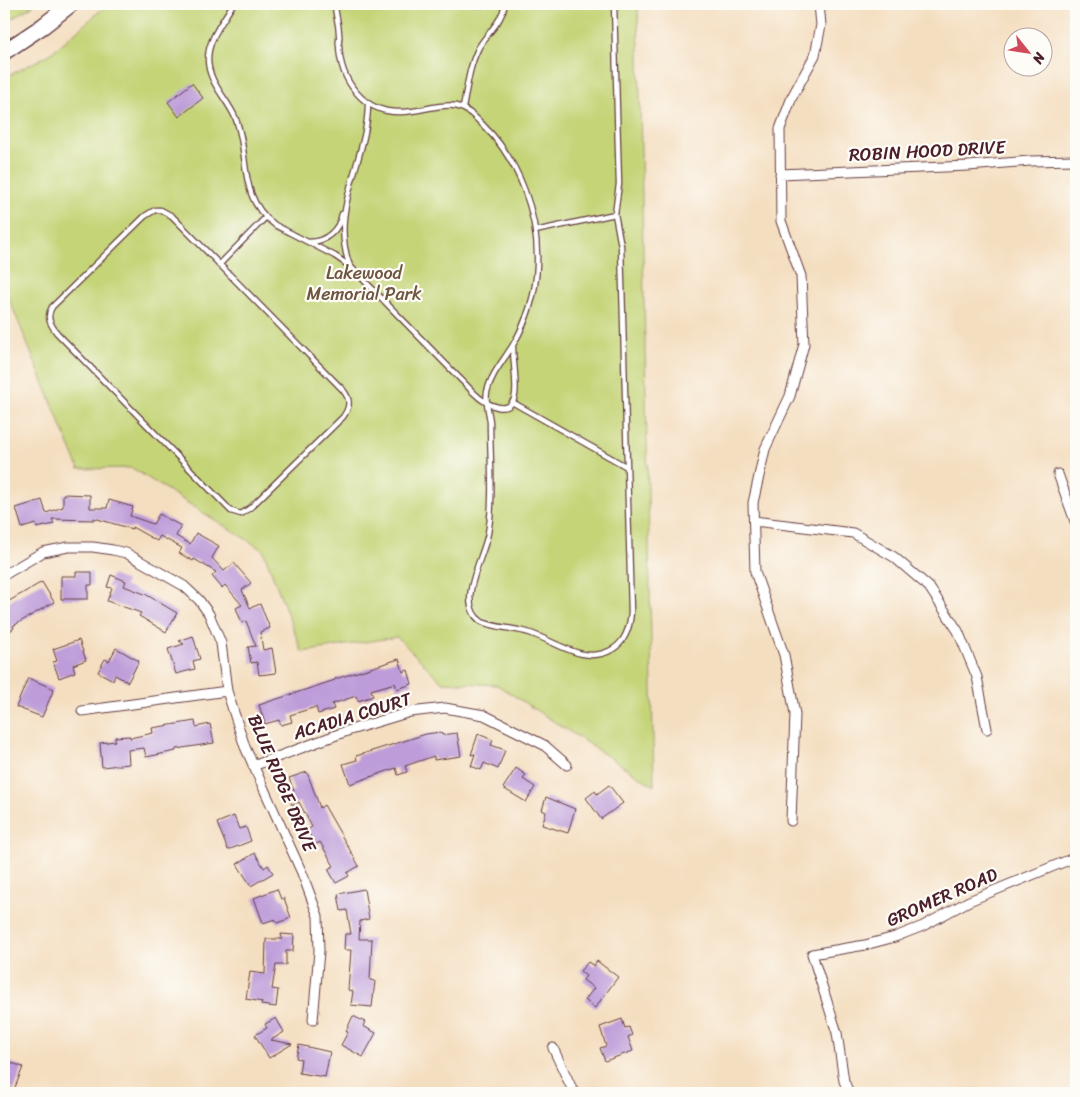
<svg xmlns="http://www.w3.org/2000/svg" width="1080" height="1097" font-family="Sriracha,sans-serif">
  <rect width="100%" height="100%" fill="#fdfcf7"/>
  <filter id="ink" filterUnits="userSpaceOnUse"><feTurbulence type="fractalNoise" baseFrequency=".02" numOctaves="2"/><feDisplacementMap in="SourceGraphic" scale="10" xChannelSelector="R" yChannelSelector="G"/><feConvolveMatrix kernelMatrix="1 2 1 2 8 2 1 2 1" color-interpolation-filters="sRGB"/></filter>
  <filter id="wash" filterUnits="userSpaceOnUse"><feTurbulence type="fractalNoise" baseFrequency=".0096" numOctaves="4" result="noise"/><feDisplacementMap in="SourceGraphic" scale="20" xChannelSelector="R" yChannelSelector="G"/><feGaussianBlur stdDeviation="1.12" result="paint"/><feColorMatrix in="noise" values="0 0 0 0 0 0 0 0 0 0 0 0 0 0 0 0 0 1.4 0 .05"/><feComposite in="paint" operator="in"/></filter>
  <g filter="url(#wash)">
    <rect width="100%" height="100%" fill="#f4dec0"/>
    <path fill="#c4d477" stroke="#877a51" d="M4 4H35L4 24Z
      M108 4H638L654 786 497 685 442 682 397 637 302 652 263 550 132 468 79 469 4 287V78L50 54Z"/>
    <g id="blocks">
      <path fill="#bd9cd9" d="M192 83 203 98 179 117 168 102Z
        M63 494 90 495V508H107L109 500 133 507 130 516 153 524 159 514 181 526 176 536 190 544 196 533 219 546 212 558 224 571 234 563 251 583 242 590 250 608 260 604 270 628 260 632 263 650 272 648 276 673 259 675 257 662 251 663 248 647 256 646 246 621 242 623 236 608 242 605 225 585 222 588 212 576 216 572 194 559 193 561 179 553 182 548 160 536 157 541 132 527V529L94 518V520L52 519 54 524 37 528 36 524 22 528 16 508 42 500 46 513 63 507Z
        M76 572H92V585H88V599H61V576H76Z
        M111 575 126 581 124 586 147 595 177 613 166 632 139 616 141 613 107 601 112 588 107 587Z
        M42 582 54 602 13 626 14 628 4 636V604Z
        M193 636 200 659 193 661 195 669 176 674 168 649 184 644 179 641Z
        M79 640 86 660 73 665 75 672 59 678 53 662 57 661 53 649Z
        M116 648 139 661 128 682 115 675 113 680 98 672 105 659 109 661Z
        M399 659 403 672 408 670 412 684 397 689 395 683 371 690 373 696 358 701 356 696 332 704 334 709 318 714 316 707 290 715 292 722 281 725 279 720 265 724 259 705 335 680V679Z
        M28 678 54 689 42 717 16 707Z
        M195 721 196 727 210 724 214 743 176 749V751L146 757 144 748 128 750 129 764 102 767 100 743 115 741V737L130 736V738L153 733 152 728Z
        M441 732 442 735 457 733 461 756 434 760V756L405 766 407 772 398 775 396 768 350 784 343 764 357 760 356 756 426 734Z
        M478 734 493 740 491 745 505 750 498 769 484 763 481 770 471 766 475 754 471 755Z
        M516 768 526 775 523 779 535 787 526 802 503 788Z
        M307 772 320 808 324 805 359 866 347 873 349 876 336 883 328 869 334 866 320 842 315 845 307 830 312 827 299 802 292 805 287 794 294 791 289 778Z
        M609 785 623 803 601 819 586 798 595 791 597 794Z
        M546 797 575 809 568 833 542 825 546 812 542 810Z
        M234 816 239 829 246 827 251 841 228 850 217 823Z
        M255 853 264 868 268 865 273 873 251 886 237 864Z
        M277 889 281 899 284 898 291 918 277 923 275 919 263 923 254 898Z
        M364 889 369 919 360 921 359 939H372L370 980 375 981 372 1007 351 1005 353 991 348 990 351 950H344L345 934H351L347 910 341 911 338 894Z
        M281 934 294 935 293 951H286V965H276L272 989 278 990 276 1007 261 1005 262 1002 246 999 250 972 265 974 266 939H282Z
        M597 961 618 977 595 1008 585 1000 594 988 583 980 586 976 580 971 588 962 594 966Z
        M353 1016 365 1022 363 1026 376 1033 363 1057 341 1045 348 1032 346 1031Z
        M276 1018 284 1032 271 1040 292 1044 269 1058 255 1035 267 1028 265 1024Z
        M622 1019 625 1028 629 1027 632 1035 628 1037 633 1051 605 1061 600 1048 606 1046 600 1027Z
        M299 1045 330 1052 325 1077 299 1073 301 1059 296 1058Z
        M4 1060 23 1067 14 1090 4 1086Z"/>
    </g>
  </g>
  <g filter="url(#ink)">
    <use href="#blocks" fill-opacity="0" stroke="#643c41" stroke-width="1"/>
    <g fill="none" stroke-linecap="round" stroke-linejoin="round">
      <defs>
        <path id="service" d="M233 4C224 20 208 39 208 59 208 82 226 97 235 117 251 154 236 197 275 225L335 256 351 267 474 393C484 403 511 419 515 395 517 383 513 361 513 347
          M335 4C335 14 339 24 339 34 340 38 338 42 339 45 340 81 364 114 402 112 420 112 439 103 456 106 468 109 475 117 483 125 519 160 539 215 537 265 536 293 527 321 513 345 504 360 491 374 487 392 485 401 489 412 490 422 490 456 494 501 488 533 484 558 454 604 482 622 497 628 514 628 530 633 557 642 585 666 613 649 626 641 630 626 631 612L621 246 615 214 619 184 614 4
          M463 108C467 88 469 66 479 47 488 32 502 22 505 4
          M155 210H161L172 216 343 390C351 400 350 407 343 417L250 508 241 514 231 511 57 333C50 324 46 317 52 307L145 216Z
          M535 231 615 214
          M309 242C326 242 339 230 342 214
          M219 265 265 218
          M350 266C328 210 368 159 368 104
          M512 402 627 467"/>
        <path id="minor" d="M780 174 968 166 1030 161 1076 160
          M1058 474 1076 524
          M754 521 853 533 894 557 929 587 958 631 977 677 987 729
          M4 575 43 552 68 547H93L113 550 126 553 184 586 199 600 209 614 221 643 227 691 245 747 302 873 318 916 319 951 313 1020
          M82 711 227 691
          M253 766 347 731 410 712 445 708 484 715 544 745 567 765
          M791 821 795 714 784 655 755 572 753 503 765 449 790 396 804 344 801 276 781 221 780 129 792 97 815 55 821 25 819 4
          M553 1048 574 1093
          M849 1093 844 1081 837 1033 812 954 865 945 895 937 923 926 969 901 1076 857"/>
        <path id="trunk" d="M4 52 43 26 71 4"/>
      </defs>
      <use href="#service" stroke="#643c41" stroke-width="7"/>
      <use href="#minor" stroke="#643c41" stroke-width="11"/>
      <use href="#trunk" stroke="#643c41" stroke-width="18"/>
      <use href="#service" stroke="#fff" stroke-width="4.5"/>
      <use href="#minor" stroke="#fff" stroke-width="9"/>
      <use href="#trunk" stroke="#fff" stroke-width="15"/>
    </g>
  </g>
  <g text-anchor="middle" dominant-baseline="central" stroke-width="4.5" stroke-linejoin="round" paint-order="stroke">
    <g font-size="18" fill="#4a1f2b" stroke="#fdfcf7">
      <text transform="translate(927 151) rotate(-3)">ROBIN HOOD DRIVE</text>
      <text transform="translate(352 716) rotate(-17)">ACADIA COURT</text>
      <text transform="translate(282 783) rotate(67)">BLUE RIDGE DRIVE</text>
      <text transform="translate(942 897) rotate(-24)">GROMER ROAD</text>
    </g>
    <g font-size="18" fill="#6f5542" stroke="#fdfcf7">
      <text x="364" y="273">Lakewood<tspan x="364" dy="21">Memorial Park</tspan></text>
    </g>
  </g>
  <rect width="1080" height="1097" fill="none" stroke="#fdfcf7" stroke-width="20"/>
  <g transform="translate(1028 52) rotate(120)"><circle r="24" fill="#fdfcf7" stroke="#b5a4a5"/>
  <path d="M0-4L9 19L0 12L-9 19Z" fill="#d1495b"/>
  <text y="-8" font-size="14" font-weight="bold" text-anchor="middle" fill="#4a1f2b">N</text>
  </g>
</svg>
